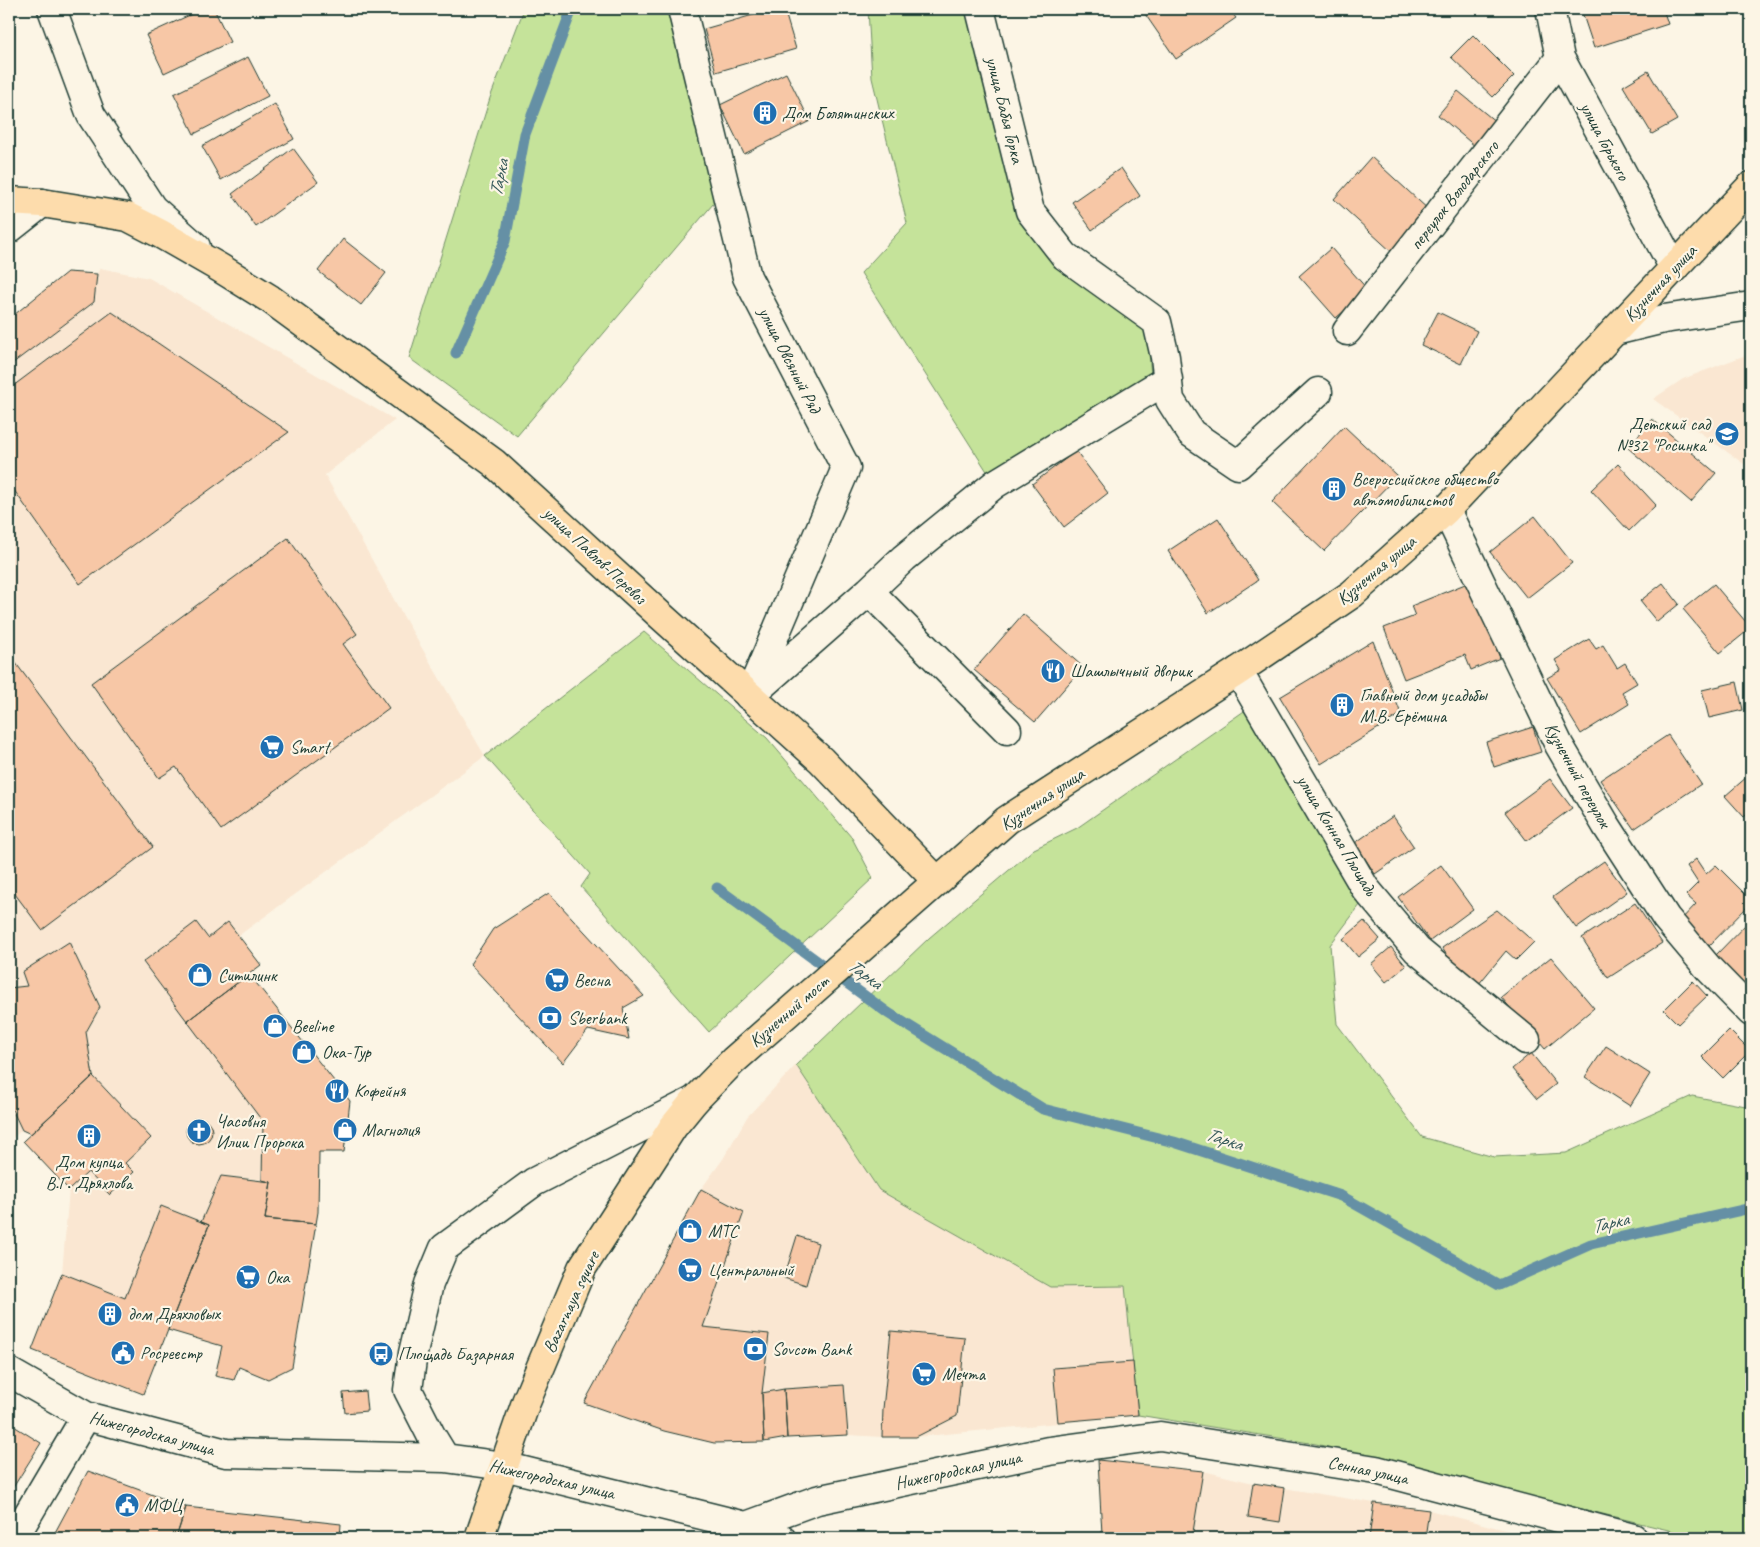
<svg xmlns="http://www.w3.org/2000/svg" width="1760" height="1547" font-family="Caveat,sans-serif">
  <rect width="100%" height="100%" fill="#fcf5e5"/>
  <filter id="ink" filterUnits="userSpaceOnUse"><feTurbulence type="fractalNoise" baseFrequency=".02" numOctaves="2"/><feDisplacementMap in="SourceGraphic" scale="10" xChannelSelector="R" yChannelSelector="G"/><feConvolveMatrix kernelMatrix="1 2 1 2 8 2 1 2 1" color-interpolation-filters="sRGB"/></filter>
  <g filter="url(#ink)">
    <path fill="#fae7d2" d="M100 268 149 278 395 420 325 475 402 614 485 756 238 936 228 922 208 938 196 922 143 962 263 1122 262 1180 221 1176 201 1222 161 1206 125 1298 62 1273 69 1190 88 1172 111 1195 134 1173 125 1163 151 1138 93 1076 22 972 27 986 9 988V366L94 302 97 274Z
      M1751 353V469L1653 399 1683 379Z
      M796 1065 879 1190 1050 1287 1125 1286 1138 1415 916 1437H882L848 1435 787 1438 764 1442 714 1443 664 1431 584 1403 701 1189 723 1159 747 1117Z
      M9 1103 22 1130 9 1141Z
      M1098 1460 1203 1471 1253 1483 1374 1503 1429 1510 1536 1538H1102Z"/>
    <path fill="#c5e39a" stroke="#729067" d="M524 9H673L724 191 517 436 409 358 490 98Z
      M868 9H969L1020 216 1147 328 1152 388 995 484 861 273 907 223 872 78Z
      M644 632 767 738 852 838 873 878 709 1032 581 887 590 874 485 756Z
      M1247 709 1363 901 1330 945 1337 1024 1422 1137 1494 1157 1566 1153 1692 1096 1751 1107V1538H1701L1316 1444 1138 1415 1125 1286 1050 1287 879 1190 796 1065 929 938 1034 849 1077 828Z"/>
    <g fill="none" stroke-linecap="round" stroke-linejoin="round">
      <path stroke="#6590a5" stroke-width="11" d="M456 353 505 241 525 134 572 9
        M717 888 888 1013 1043 1109 1174 1142 1341 1196 1499 1285 1591 1244 1751 1208"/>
    </g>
    <path fill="#f7c7a6" stroke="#1f3d34" d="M203 9H214L230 42 164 73 146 35Z
      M774 9H784L796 49 716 72 704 29Z
      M1152 9H1229L1236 18 1176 59 1145 14Z
      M1581 9H1663L1668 24 1594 48Z
      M1473 35 1514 76 1493 97 1451 57Z
      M248 57 268 96 194 134 174 94Z
      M1648 71 1677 120 1652 134 1623 86Z
      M786 73 810 121 744 154 720 105Z
      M1458 91 1496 122 1476 147 1438 115Z
      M275 104 294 139 221 180 202 146Z
      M293 148 318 182 256 227 232 194Z
      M1371 157 1430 211 1393 253 1334 199Z
      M1121 168 1140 196 1092 230 1072 202Z
      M343 239 386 273 361 305 318 271Z
      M1331 248 1368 290 1336 318 1299 276Z
      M67 272 97 274 94 302 9 366V319Z
      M112 312 289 432 80 584 9 483V389Z
      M1438 312 1477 331 1461 364 1421 345Z
      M1652 419 1716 473 1691 502 1628 448Z
      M1344 426 1397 476 1324 551 1272 502Z
      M1076 451 1108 493 1064 527 1032 484Z
      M1618 464 1656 505 1629 531 1591 490Z
      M1535 516 1572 563 1527 598 1490 552Z
      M1218 518 1258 580 1208 613 1168 551Z
      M288 538 357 634 343 644 389 708 221 830 176 767 159 778 91 683Z
      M1470 582 1500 658 1471 670 1465 655 1404 679 1384 628 1415 616 1411 606Z
      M1663 583 1679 604 1657 622 1640 601Z
      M1714 584 1751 628 1720 653 1683 609Z
      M1023 614 1083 667 1035 722 974 670Z
      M1589 639 1596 649 1603 645 1617 668 1625 663 1637 683 1622 692 1629 704 1581 734 1547 678 1561 670 1555 660Z
      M1373 641 1401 714 1321 764 1280 697Z
      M9 654 153 847 42 930 9 886Z
      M1737 682 1743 710 1709 718 1702 690Z
      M1533 727 1541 752 1494 767 1486 742Z
      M1668 735 1701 784 1634 829 1600 780Z
      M1748 776 1751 780V811L1744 817 1725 796Z
      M1550 779 1572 808 1527 841 1505 812Z
      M1393 816 1414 847 1375 874 1355 843Z
      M1696 859 1706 874 1716 865 1751 900V903L1706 949 1679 922 1696 904 1686 895 1698 883 1687 866Z
      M1604 861 1627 892 1576 928 1553 897Z
      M1441 865 1473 909 1430 941 1398 897Z
      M549 893 644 996 623 1008 629 1039 588 1030 563 1063 470 964 493 929Z
      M1635 903 1662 943 1608 978 1582 938Z
      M1497 910 1534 942 1516 960 1506 951 1478 985 1453 964 1442 948Z
      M1751 919V987L1748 990 1714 957Z
      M1364 921 1380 939 1358 957 1343 939Z
      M196 922 208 938 228 922 261 965 187 1021 143 962Z
      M69 942 100 1007 86 1032 93 1076 31 1134 22 1130 9 1103V988L27 986 22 972Z
      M1391 947 1406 966 1386 982 1371 964Z
      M1551 957 1594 1008 1545 1049 1501 997Z
      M249 974 350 1101 344 1152H319L318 1212 316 1224 265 1219 271 1182 262 1180 263 1122 187 1021Z
      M1693 981 1707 996 1678 1024 1664 1010Z
      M1729 1030 1750 1051 1723 1078 1702 1057Z
      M1606 1046 1650 1074 1630 1106 1585 1077Z
      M1531 1053 1556 1084 1537 1099 1512 1069Z
      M93 1076 151 1138 125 1163 134 1172 110 1195 88 1172 69 1190 23 1141Z
      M186 1131a13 13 0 1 1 26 0a13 13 0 1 1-26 0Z
      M221 1176 271 1182 265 1219 316 1224 292 1367 268 1379 239 1367 234 1380 215 1376 222 1346 168 1330 209 1225 201 1222Z
      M701 1189 744 1212 703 1327 769 1334 762 1393 764 1442 714 1443 664 1431 584 1403Z
      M161 1206 209 1225 143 1394 32 1350 62 1273 125 1298Z
      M797 1236 818 1243 806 1285 784 1278Z
      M891 1331 965 1338 957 1416 916 1437H882L883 1409Z
      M1133 1362 1138 1415 1058 1422 1053 1368Z
      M844 1385 848 1435 787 1438 784 1389Z
      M784 1389 787 1438 764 1442 762 1393Z
      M365 1391 367 1411 345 1413 343 1393Z
      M9 1423 41 1443 9 1494Z
      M1098 1460 1203 1471 1192 1538H1118L1102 1534Z
      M88 1471 186 1507 176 1538H52Z
      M1253 1483 1285 1488 1280 1522 1248 1517Z
      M1374 1503 1429 1510 1425 1538H1369Z
      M186 1507 341 1524 340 1538H176Z"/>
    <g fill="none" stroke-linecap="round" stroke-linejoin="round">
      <defs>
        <path id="minor" d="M52 9 91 115 152 208 196 247
          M682 9 747 277 846 468 749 696
          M980 9 1030 211 1065 256 1157 322 1165 357 1170 400 1191 433 1238 465 1318 392
          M1550 9 1560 58 1674 268
          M9 229 42 203
          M1347 331 1560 58
          M1615 331 1664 319 1751 306
          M1446 510 1559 745 1606 825 1666 918 1709 969 1751 1012
          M869 591 1007 730
          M1238 671 1365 888 1417 950 1526 1040
          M754 692 869 591 904 558 995 484 1168 379
          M9 1372 86 1416 226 1453 445 1458 504 1466 746 1526 781 1538
          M445 1458 431 1435 408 1390 413 1353 429 1284 444 1248 534 1182 695 1100
          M746 1526 817 1500 1049 1451 1160 1436 1376 1470 1633 1538
          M14 1538 86 1416"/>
        <path id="major" d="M9 201 42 203 128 217 159 233 220 268 270 299 494 463 661 616 821 760 937 881
          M479 1538 526 1402 582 1268 673 1127 695 1100 733 1061 1007 820 1238 671 1352 594 1446 510 1751 186"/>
      </defs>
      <use href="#minor" stroke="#1f3d34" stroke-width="31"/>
      <use href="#major" stroke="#1f3d34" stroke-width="31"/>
      <use href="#minor" stroke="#fcf5e5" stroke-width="28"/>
      <use href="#major" stroke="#fddcac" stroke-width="28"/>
    </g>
  </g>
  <defs>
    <symbol id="building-disc" viewBox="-11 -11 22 22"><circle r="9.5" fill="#1f6fb2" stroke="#fcf5e5"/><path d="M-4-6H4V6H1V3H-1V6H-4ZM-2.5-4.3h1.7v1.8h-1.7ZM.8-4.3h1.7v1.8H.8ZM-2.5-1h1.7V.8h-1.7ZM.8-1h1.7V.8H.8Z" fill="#fff"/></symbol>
    <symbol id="school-disc" viewBox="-11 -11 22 22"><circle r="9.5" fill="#1f6fb2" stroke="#fcf5e5"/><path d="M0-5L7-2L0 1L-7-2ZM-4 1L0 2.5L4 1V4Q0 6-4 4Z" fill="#fff"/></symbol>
    <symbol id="restaurant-disc" viewBox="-11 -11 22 22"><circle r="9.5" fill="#1f6fb2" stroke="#fcf5e5"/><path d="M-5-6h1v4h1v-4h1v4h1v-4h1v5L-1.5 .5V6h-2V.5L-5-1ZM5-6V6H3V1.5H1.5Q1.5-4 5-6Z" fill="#fff"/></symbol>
    <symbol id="supermarket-disc" viewBox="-11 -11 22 22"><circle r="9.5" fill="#1f6fb2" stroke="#fcf5e5"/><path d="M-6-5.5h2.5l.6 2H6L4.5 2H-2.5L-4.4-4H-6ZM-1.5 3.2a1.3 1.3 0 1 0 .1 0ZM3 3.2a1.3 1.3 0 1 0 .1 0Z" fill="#fff"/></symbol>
    <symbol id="shop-disc" viewBox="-11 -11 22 22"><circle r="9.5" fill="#1f6fb2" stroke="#fcf5e5"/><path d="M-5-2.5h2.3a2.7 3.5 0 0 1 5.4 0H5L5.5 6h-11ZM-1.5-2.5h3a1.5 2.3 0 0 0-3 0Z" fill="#fff"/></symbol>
    <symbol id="bank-disc" viewBox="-11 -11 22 22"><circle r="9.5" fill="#1f6fb2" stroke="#fcf5e5"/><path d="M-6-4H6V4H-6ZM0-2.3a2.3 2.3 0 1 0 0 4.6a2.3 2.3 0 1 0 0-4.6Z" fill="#fff"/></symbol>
    <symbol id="church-disc" viewBox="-11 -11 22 22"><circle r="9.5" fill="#1f6fb2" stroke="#fcf5e5"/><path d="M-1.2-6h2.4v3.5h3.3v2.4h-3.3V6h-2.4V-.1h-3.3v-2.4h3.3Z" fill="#fff"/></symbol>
    <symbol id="civic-disc" viewBox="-11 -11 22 22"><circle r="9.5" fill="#1f6fb2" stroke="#fcf5e5"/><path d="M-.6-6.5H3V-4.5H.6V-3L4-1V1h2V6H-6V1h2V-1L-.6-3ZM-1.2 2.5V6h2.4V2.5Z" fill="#fff"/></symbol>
    <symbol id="bus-disc" viewBox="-11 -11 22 22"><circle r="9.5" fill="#1f6fb2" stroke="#fcf5e5"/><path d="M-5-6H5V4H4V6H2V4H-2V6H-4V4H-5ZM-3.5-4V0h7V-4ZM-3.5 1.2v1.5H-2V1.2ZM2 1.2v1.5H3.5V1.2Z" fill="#fff"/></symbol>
  </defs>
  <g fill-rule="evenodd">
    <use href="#building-disc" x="751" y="99" width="28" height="28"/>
    <use href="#school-disc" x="1713" y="420" width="28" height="28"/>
    <use href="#building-disc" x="1320" y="475" width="28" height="28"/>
    <use href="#restaurant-disc" x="1039" y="657" width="28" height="28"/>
    <use href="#building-disc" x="1328" y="691" width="28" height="28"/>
    <use href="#supermarket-disc" x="258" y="733" width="28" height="28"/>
    <use href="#shop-disc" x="186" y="961" width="28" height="28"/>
    <use href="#supermarket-disc" x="543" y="966" width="28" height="28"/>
    <use href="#bank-disc" x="536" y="1004" width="28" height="28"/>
    <use href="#shop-disc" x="261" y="1012" width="28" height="28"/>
    <use href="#shop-disc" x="290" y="1038" width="28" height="28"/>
    <use href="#restaurant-disc" x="323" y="1077" width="28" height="28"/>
    <use href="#shop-disc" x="331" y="1116" width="28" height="28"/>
    <use href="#church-disc" x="185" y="1117" width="28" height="28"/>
    <use href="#building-disc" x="75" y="1122" width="28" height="28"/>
    <use href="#shop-disc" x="676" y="1217" width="28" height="28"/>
    <use href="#supermarket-disc" x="676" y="1256" width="28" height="28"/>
    <use href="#supermarket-disc" x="234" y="1263" width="28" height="28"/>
    <use href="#building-disc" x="96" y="1300" width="28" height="28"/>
    <use href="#bank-disc" x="741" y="1335" width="28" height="28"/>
    <use href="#civic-disc" x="109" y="1339" width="28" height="28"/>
    <use href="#bus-disc" x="367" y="1340" width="28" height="28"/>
    <use href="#supermarket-disc" x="910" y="1360" width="28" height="28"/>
    <use href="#civic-disc" x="113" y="1491" width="28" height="28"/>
  </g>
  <g text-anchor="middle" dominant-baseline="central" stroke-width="4.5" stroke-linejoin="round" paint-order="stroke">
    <g font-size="18" fill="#1f3d34" stroke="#fcf5e5">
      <text transform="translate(1005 110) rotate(76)">улица Бабья Горка</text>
      <text transform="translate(1605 141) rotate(62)">улица Горького</text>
      <text transform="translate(1454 195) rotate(-52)">переулок Володарского</text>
      <text transform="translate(1660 283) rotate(-47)">Кузнечная улица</text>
      <text transform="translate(790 360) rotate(63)">улица Овсяный Ряд</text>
      <text transform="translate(595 555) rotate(43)">улица Павлов-Перевоз</text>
      <text transform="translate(1376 570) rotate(-40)">Кузнечная улица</text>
      <text transform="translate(1578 775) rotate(61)">Кузнечный переулок</text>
      <text transform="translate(1042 799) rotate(-34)">Кузнечная улица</text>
      <text transform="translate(1337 835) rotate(59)">улица Конная Площадь</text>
      <text transform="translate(789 1011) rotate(-41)">Кузнечный мост</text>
      <text transform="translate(571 1302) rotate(-65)">Bazarnaya square</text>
      <text transform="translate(152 1433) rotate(15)">Нижегородская улица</text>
      <text transform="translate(958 1470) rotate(-12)">Нижегородская улица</text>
      <text transform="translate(1368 1470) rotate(12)">Сенная улица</text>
      <text transform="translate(552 1479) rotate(13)">Нижегородская улица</text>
    </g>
    <g font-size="18" fill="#1f3d34" stroke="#fcf5e5" text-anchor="start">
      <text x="782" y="113">Дом Болятинских</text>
      <text x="1710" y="424" text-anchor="end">Детский сад<tspan x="1710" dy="21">№32 "Росинка"</tspan></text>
      <text x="1352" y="479">Всероссийское общество<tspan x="1352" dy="21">автомобилистов</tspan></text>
      <text x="1070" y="671">Шашлычный дворик</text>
      <text x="1360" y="695">Главный дом усадьбы<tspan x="1360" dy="21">М.В. Ерёмина</tspan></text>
      <text x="290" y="747">Smart</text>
      <text x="218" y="975">Ситилинк</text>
      <text x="574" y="980">Весна</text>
      <text x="568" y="1018">Sberbank</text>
      <text x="292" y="1026">Beeline</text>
      <text x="322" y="1052">Ока-Тур</text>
      <text x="354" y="1091">Кофейня</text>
      <text x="216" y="1121">Часовня<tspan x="216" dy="21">Илии Пророка</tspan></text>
      <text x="362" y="1130">Магнолия</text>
      <text x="89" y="1162" text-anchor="middle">Дом купца<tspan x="89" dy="21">В.Г. Дряхлова</tspan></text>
      <text x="708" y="1231">МТС</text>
      <text x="708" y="1270">Центральный</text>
      <text x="266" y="1277">Ока</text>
      <text x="128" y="1314">дом Дряхловых</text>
      <text x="772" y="1349">Sovcom Bank</text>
      <text x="140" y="1353">Росреестр</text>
      <text x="398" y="1354">Площадь Базарная</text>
      <text x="942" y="1374">Мечта</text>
      <text x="144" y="1505">МФЦ</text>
    </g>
    <g font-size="19" font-style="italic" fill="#36595a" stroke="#fcf5e5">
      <text transform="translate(499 178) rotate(-79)">Тарка</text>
      <text transform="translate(865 974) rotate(36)">Тарка</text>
      <text transform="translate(1224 1139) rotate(18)">Тарка</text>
      <text transform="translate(1610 1223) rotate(-14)">Тарка</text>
    </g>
  </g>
  <rect width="1760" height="1547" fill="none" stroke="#fcf5e5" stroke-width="30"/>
  <rect x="15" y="15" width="1730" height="1517" fill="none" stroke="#1f3d34" stroke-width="2" filter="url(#ink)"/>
</svg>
